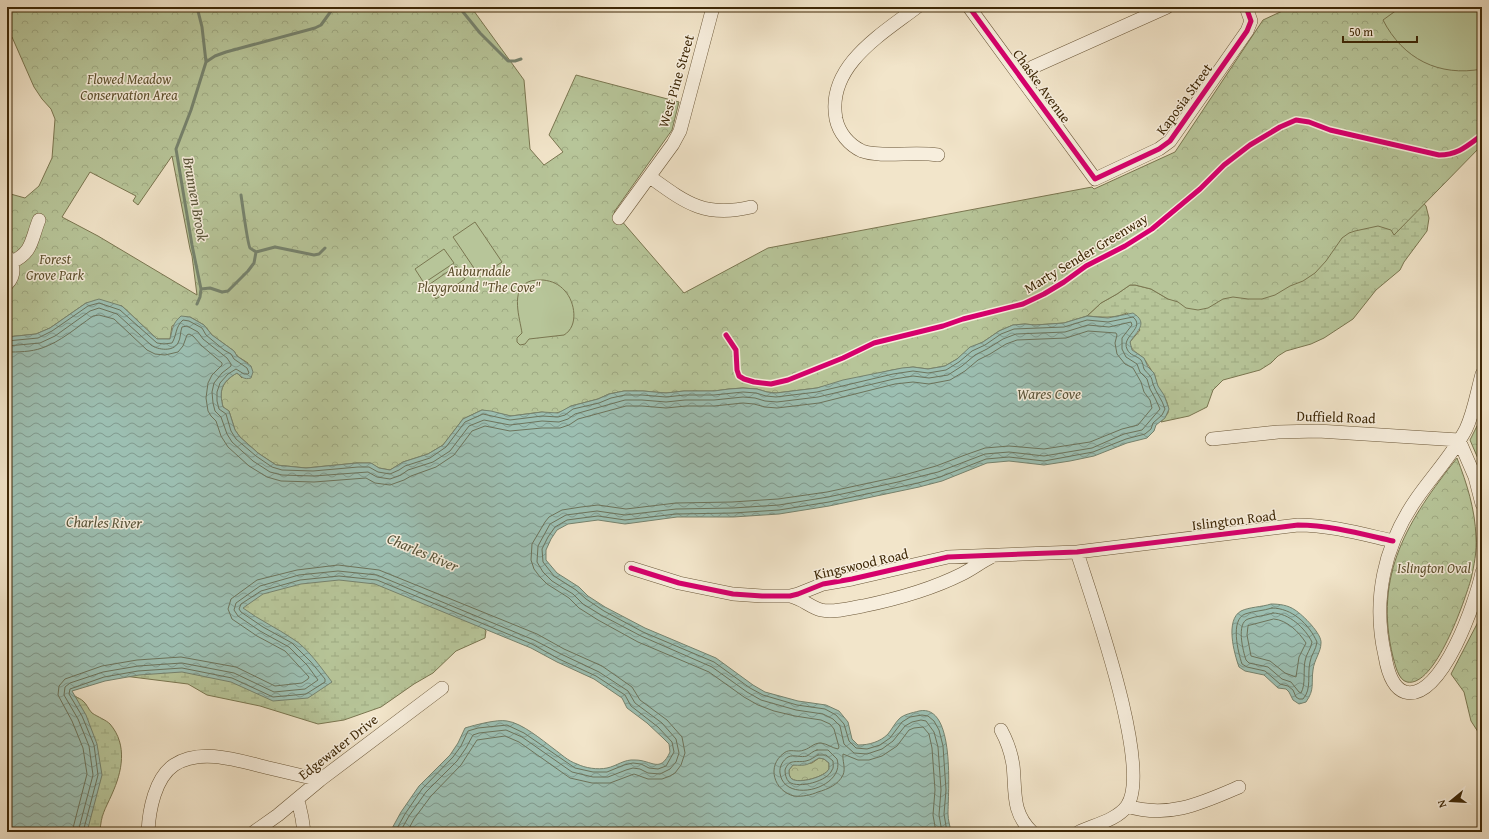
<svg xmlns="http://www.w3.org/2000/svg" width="1489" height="839" font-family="'Gentium Book Plus',serif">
  <defs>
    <pattern id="wetland-marsh" width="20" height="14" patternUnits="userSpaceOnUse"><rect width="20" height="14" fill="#b7c599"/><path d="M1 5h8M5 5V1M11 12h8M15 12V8" fill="none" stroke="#9ea982"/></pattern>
    <pattern id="park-crowns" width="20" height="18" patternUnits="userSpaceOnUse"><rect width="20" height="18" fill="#b7c599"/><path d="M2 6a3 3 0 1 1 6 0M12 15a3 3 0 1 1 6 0" fill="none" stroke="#9ea982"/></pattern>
    <pattern id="water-waves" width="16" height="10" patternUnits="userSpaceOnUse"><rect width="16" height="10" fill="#9cbfb2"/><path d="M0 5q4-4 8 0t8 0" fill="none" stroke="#819b8f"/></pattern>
  </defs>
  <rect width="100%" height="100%" fill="#f2e5ca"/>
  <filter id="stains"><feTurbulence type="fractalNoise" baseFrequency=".005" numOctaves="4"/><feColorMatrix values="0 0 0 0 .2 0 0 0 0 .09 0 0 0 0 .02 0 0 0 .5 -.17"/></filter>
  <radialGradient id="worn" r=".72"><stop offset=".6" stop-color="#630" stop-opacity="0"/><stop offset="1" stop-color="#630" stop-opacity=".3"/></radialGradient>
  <path fill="url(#wetland-marsh)" stroke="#7a7650" d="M1419 198 1426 206 1429 218 1427 231 1404 262 1400 270 1376 290 1353 319 1324 338 1311 344 1286 351 1278 356 1271 363 1260 370 1223 380 1213 390 1207 407 1189 416 1161 422 1168 413C1170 402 1162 394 1157 385 1156 382 1156 379 1155 376 1153 373 1147 363 1145 360 1140 353 1130 352 1130 342L1140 330 1127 313C1113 319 1101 317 1087 316L1101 303 1117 294 1130 285H1135L1151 289 1168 299Z
    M276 578 378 579 483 627 486 631 485 638 456 651 433 673 414 684 381 707 344 720 318 724 260 706 207 695 188 684 124 676Z
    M75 696C78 698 81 699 83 701 87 704 88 709 92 713 98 717 106 720 110 724 128 745 122 772 112 794 105 810 101 814 100 832H29L63 705Z"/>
  <path fill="url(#park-crowns)" stroke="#7a7650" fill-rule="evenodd" d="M7 7H471L524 80 530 149 544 165 563 152 549 135 576 75 679 102 672 130 614 212 684 293 768 248 1092 187 1094 189 1175 152 1263 20 1291 7H1482V145L1394 235 1391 230 1378 226 1355 231 1349 233 1342 238 1326 261 1315 273 1303 281 1290 286 1275 295 1262 299H1248L1233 297 1223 299 1208 308 1198 310 1186 308 1178 302 1168 299 1151 289 1135 285H1130L1117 294 1101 303 1087 316 1064 323 1035 325 1025 324 1013 325 999 331 983 342 970 348 957 359 945 366 928 369 913 367 892 370 817 388 776 393 767 392 757 389 743 388 729 389 714 391H684L666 393 643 391H624L609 394 598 399 571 406 563 411 553 414 542 412 511 416 482 410 463 419 443 445 428 454 403 462 390 470 379 468 370 463H357L306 468 276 465 258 453 240 437 235 430 229 411 223 407C219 391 221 384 235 374L237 373 242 378 248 363 237 356 234 351 212 335 204 325 190 317 172 326 170 339H157L122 306 86 303 50 328 36 334 7 337V193L25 198 39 186 52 158 55 119 51 109 42 99 34 87 12 37 10 36 7 38ZM172 156 190 249 192 256 197 295 98 236 62 217 90 172 136 196 133 201 138 205Z
    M1482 412V468L1470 440 1480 420Z
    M1457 458C1467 484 1475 509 1476 537 1477 551 1474 566 1471 579 1465 600 1435 688 1407 682 1398 680 1395 664 1393 657 1373 574 1408 520 1457 458Z
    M1482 608V738L1471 721 1464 692 1451 674 1477 624Z
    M819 758 824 759 829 763C829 764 829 768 829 769 825 777 799 784 792 779 789 777 789 773 789 770L793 765 812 763Z"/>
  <path fill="#b7c599" stroke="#7a7650" d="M1401 7H1482V69C1439 77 1403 59 1383 20Z
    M475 222 502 262 480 277 453 237Z
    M444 249 454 263 424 283 415 269Z
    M456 266 465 279 436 299 427 286Z
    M543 280C552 281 559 284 565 291 575 302 579 326 564 335L529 339 525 344 520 345 517 342V338L522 333C520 319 510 290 528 282 532 280 538 280 543 280Z"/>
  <path fill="url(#water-waves)" stroke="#76836e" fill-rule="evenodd" d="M99 299 122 306 157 339H170C173 328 172 324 181 316L190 317 204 325 212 335 234 351 237 356 251 366 253 372 251 378C244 380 242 377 237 373 221 382 219 391 223 407L229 411 235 430 240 437 258 453 276 465 306 468 357 463H371L379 468 390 470 403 462 428 454 443 445 463 419 482 410 491 411 511 416 542 412 558 413 571 406 598 399 609 394 624 391H643L666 393 684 391H714L729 389 743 388 757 389 767 392 776 393 817 388 843 380 902 368 913 367 928 369 945 366 957 359 970 347 983 342 999 331 1013 325 1025 324 1035 325 1064 323 1087 316 1108 318 1133 313C1149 323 1137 331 1130 342L1132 350 1144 358 1148 367 1154 373 1158 386 1164 395 1169 409 1165 418 1156 425 1154 431 1147 438 1127 443 1094 456 1070 461 1044 465 1009 461 987 463 942 481 919 487 829 506 779 514 733 517H677L625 524 598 520 568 524 557 530 551 539 546 550V560L557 573 579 587 588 596 605 607 645 628 716 658 753 685 765 692 798 701 826 705 839 711 848 722 852 739 858 745C869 745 880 742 888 734 892 729 895 723 899 719 904 714 912 713 919 711 956 703 948 794 948 814 948 820 950 826 951 832H390L401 812 419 786 450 755 458 743 465 728C475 725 497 719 507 721 522 723 542 740 554 749 561 754 568 761 577 764 585 768 598 770 607 768 617 766 624 759 635 760 652 760 660 774 670 752L669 744 663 738 647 723 627 708 622 698 594 679 557 662 531 648 375 584 339 580 301 584 263 594 243 608C259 620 277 628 293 639 307 647 322 669 332 682L308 698 273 701 231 682 182 672 139 675 105 681 72 691 86 715 97 744 102 775 87 832H7V337L36 334 50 328 86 303ZM819 758 824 759 829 763C829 764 829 768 829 769 825 777 799 784 792 779 789 777 789 773 789 770L793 765C807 766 807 765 819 758Z
    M1271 604C1279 604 1288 605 1295 610 1303 615 1322 634 1321 643 1321 652 1314 660 1313 670 1311 684 1315 689 1306 702L1299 704 1293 700 1289 692 1286 689 1278 688 1264 675 1245 671 1239 667C1234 653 1225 620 1241 611 1249 607 1262 607 1271 604Z"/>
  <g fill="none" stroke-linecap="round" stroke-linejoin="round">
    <path stroke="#6d745c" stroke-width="1" d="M7 341 38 338 52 331 88 306 99 303 120 310 157 343 164 344 172 343C177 335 175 327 183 320L189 321 202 328 206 335 224 350 231 354 234 359 247 368 249 373 248 374H244L236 369 228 374 220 383 217 392V401L219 409 226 414 231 431 236 439 256 456 272 467 282 470 313 471 358 467H369L378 472 390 474 399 470 405 466 430 458 446 447 465 422 483 414 510 420 542 416 558 417 565 415 573 409 599 403 611 398 625 395H642L666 397 685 395H714L743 392 756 393 766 396 776 397 817 392 893 374 913 371 928 373 946 370 959 362 972 351 985 345 1001 334 1014 329 1064 327 1087 320 1108 322 1133 317C1146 328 1121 336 1127 349 1130 356 1136 355 1141 360 1143 363 1143 366 1144 369 1146 372 1148 373 1150 376 1152 378 1152 381 1153 384 1156 393 1162 399 1165 409L1162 415 1153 423 1151 429 1145 434 1126 439 1093 452 1044 461 1009 457 986 459 940 477 918 483 829 502 779 510 733 513 676 514 625 520 598 516 582 518 567 520 555 527 548 537 542 549 543 562 554 576 576 590 586 599 604 611 643 632 714 662 750 688 763 695 797 705 825 709 836 715 844 724 849 741 856 748 867 749 880 745 890 738 902 722 910 717 922 715 928 716 934 721 939 730 943 746 946 790 944 814 947 832
      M7 346 40 343 55 336 90 311 99 308 117 314 151 345C158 350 173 352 178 343 181 338 180 332 182 327L187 326 198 332 203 339 227 358 231 364V366L222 373 214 383 212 392 213 403 215 411 221 417 227 434 232 442 253 461 270 472 282 475 314 476 368 472 377 477 390 479 401 475 408 470 433 462 450 451 469 426 484 420 510 425 542 421 559 422 568 419 575 414 625 400H642L666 402 685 400H714L743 397 755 398 765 401 777 402 818 397 894 379 913 376 929 378 948 375 962 366 975 355 987 349 1003 339 1016 334 1065 332 1088 325 1109 327 1131 322 1132 325 1122 338V349L1126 357 1137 364 1140 372 1147 379 1150 389 1155 398 1160 409 1142 430 1124 434 1092 448 1044 456 1009 452 985 454 938 472 898 482 828 497 779 505 733 508 676 509 625 515 597 511 566 515 550 524 538 546 537 562 543 572 552 581 573 594 583 604 601 615 641 636 712 667 747 692 761 700 796 710 823 714 833 719 840 726 844 744 854 753 867 754 882 749 893 741 905 726 912 722 921 720 926 721 934 732 938 747 941 790 939 815 942 832
      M7 352C18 352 31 352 42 348 60 342 76 328 93 316L99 315 114 319 147 350 155 354 165 355 178 352 183 346 187 335 189 334 193 336 202 346 222 363V365L212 375 208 383 206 398 208 411 211 416 216 421 221 436 228 447 249 466 267 477 281 481 314 482 366 478 375 483 390 485 404 480 411 476 436 467 454 455 472 431 485 426 510 431 542 428H560L569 425 578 419 626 406H642L666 408 686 406H714L743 403 754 404 765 407 777 408 819 403 895 384 913 382 929 384 950 380 965 371 978 360 990 354 1006 344 1017 340 1066 338 1088 331 1116 333 1117 335 1115 343 1117 354 1125 364 1133 368 1141 382 1144 392 1150 400 1152 408 1138 425 1122 429 1090 442 1044 449 1009 446 985 448 965 455 936 466 897 477 827 492 778 499 732 502 676 503 626 509 598 505 581 507 562 510 549 517 545 522 532 544 531 560 534 569 540 577 547 584 569 598 579 608 598 620 638 642 709 672 744 697 758 705 774 711 795 716 821 720 830 724 834 729 839 747 838 749C832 748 828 744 821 743 813 743 811 748 804 750 797 753 790 748 784 753 766 766 774 791 794 796 802 797 811 795 818 792 828 789 838 785 843 775 846 768 842 760 843 754L858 760H869L882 756 897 746 909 730 914 728 923 727 929 734 932 748 935 790 933 815 936 832
      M1272 608C1292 608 1309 624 1317 642 1316 650 1311 655 1310 662 1307 675 1312 689 1303 699H1299L1296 697 1293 690 1288 686 1280 684 1265 671 1247 667 1242 664C1238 652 1230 620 1245 614 1253 611 1263 611 1272 608Z
      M1273 613C1289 613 1305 628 1312 642 1311 649 1306 654 1305 661 1303 671 1306 684 1301 693L1299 692 1291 682 1282 679 1268 667 1249 663 1246 660C1243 651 1236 623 1248 619 1256 616 1265 616 1273 613Z
      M1274 619C1287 620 1299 632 1306 643L1299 657 1296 677 1285 673 1270 661 1251 656 1247 635 1248 626Z
      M817 750H828L837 759C846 788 784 805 780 773 779 767 783 760 788 757 794 754 801 758 807 756 810 754 813 751 817 750Z
      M818 755H826L833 761C833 764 834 768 832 770 828 781 799 789 789 782 786 779 785 774 785 770 789 758 797 763 806 761 811 760 814 757 818 755Z
      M72 832 87 774 83 748 72 721 58 695 59 686 65 679 102 666 137 660 181 657 236 667 275 686 302 683 308 679 309 677 285 651 257 636 232 619 228 609 231 599 257 580 297 570 338 565 379 570 537 634 564 649 602 666 632 687 640 700 667 720 682 737 685 753 681 765 675 773 670 776 662 779H648L634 774 610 783H592L570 778 519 742 505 736 477 740 461 765 431 796 414 819 407 832
      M78 832 93 775 89 746 78 719 64 695 65 687 70 683 103 672 138 666 182 663 234 673 274 692 305 689 318 680 307 665 289 647 260 631 238 616 234 610 236 603 260 586 299 575 338 571 377 575 534 640 561 654 599 672 628 691 635 703 662 723 676 739 679 753 676 762 670 769 660 774 648 773 640 769 633 768 626 770 608 777H593L572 772 522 737 506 730 479 733 473 735 466 748 457 761 426 792 409 816 400 832
      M83 832 98 775 94 745 82 716 69 694 70 689 104 677 138 671 182 668 232 678 273 697 306 694 325 682V679L311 662 292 643 263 627 241 612 239 609 241 604 261 591 300 580 339 576 377 580 532 644 559 659 596 676 625 695 631 706 658 727 672 742 674 752 666 766 658 769 649 768 641 764 633 763 624 765 607 772H593L575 768 524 733 507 725 478 728 468 731 461 746 453 757 422 789 405 814 395 832"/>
    <path stroke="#76836e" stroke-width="3" d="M197 7 202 27 206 62 191 110 176 149 192 245 201 289 200 297 197 304
      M459 7 480 33 508 61H515L521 59
      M206 62 215 56 226 52 315 28 321 25 334 7
      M241 195C242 202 248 246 250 248 251 249 255 251 256 252
      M201 289 210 288 222 292 228 291 248 271 254 263 256 252 275 247 314 255 319 254 325 248"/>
    <defs>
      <path id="minor" d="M917 7C882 34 826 66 836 119 839 133 849 145 862 151 881 158 915 151 938 155
        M969 7 1095 179 1159 149 1170 141 1247 31 1251 21 1246 7
        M1020 76 1033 67 1167 7
        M650 177C686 203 705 218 751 207
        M619 218 673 144 680 131 713 7
        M7 256C15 264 15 276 7 284
        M12 262C33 252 31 240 39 220
        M1482 374C1477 392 1474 412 1466 429 1453 454 1433 475 1417 498 1384 545 1372 600 1385 656 1387 668 1392 688 1405 692 1442 702 1477 598 1482 572
        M1212 439 1278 432 1318 431 1459 440 1475 477 1482 504
        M1077 552C1091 597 1153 768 1127 806 1117 820 1094 825 1079 832
        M631 568 679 583 733 594 762 596H790L798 594 823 584 852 579 948 557 1077 552 1298 525C1330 525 1362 534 1393 541
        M790 596C803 599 810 607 821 610 834 613 850 608 863 606 897 599 930 590 962 574 972 569 981 562 991 557
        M1001 730C1007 741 1011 752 1013 765 1016 791 1011 812 1032 832
        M298 800 302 818 304 832
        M1127 806C1168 819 1202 803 1239 787
        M148 832C149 810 155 778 174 765 201 747 240 761 269 768 286 772 303 776 320 780
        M254 832 278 815 320 780 442 688"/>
    </defs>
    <use href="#minor" stroke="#6b5738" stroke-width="14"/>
    <use href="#minor" stroke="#f7eedd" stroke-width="13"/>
    <defs>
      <path id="cycleway" d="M969 7 1095 179 1159 149 1170 141 1247 31 1251 21 1246 7
        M726 335 736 350 737 370 739 376 744 379 754 382 771 384 788 380 843 358 874 343 943 326 963 319 1023 304 1044 294 1064 282 1086 266 1125 246 1152 229 1200 189 1224 165 1250 145 1280 127 1296 120 1309 122 1330 130 1439 155C1458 155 1467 146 1482 135
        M631 568 679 583 733 594 762 596H790L798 594 823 584 852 579 948 557 1077 552 1298 525C1330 525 1362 534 1393 541"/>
    </defs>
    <use href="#cycleway" stroke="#f7eedd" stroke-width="8"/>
    <use href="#cycleway" stroke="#d6006c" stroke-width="5"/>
  </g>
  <g text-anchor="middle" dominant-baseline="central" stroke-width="3" stroke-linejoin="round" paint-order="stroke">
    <g font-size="14" font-style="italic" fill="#5c4f2c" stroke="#f7eedd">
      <text x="129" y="79">Flowed Meadow<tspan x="129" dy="16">Conservation Area</tspan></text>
      <text x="55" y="259">Forest<tspan x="55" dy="16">Grove Park</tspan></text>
      <text x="479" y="271">Auburndale<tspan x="479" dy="16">Playground "The Cove"</tspan></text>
      <text x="1434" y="568">Islington Oval</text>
    </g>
    <g font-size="14" fill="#3e2807" stroke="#f7eedd">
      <text transform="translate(676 81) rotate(-74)">West Pine Street</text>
      <text transform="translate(1042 86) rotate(54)">Chaske Avenue</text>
      <text transform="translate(1184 99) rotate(-54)">Kaposia Street</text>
      <text transform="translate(1086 253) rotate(-31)">Marty Sender Greenway</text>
      <text transform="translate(1336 417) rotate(2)">Duffield Road</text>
      <text transform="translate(1234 520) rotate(-7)">Islington Road</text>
      <text transform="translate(861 564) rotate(-13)">Kingswood Road</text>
      <text transform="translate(338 747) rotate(-38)">Edgewater Drive</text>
    </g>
    <g font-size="15" font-style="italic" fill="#5a553a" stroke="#f7eedd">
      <text transform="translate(196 199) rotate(80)">Brunnen Brook</text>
      <text x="1049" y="393">Wares Cove</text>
      <text transform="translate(104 522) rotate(1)">Charles River</text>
      <text transform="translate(423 552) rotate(23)">Charles River</text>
    </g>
  </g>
  <rect width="1489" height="839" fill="none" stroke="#f2e5ca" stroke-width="24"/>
  <rect x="8" y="8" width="1473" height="823" fill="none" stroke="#3e2807" stroke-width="2"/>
  <rect x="12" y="12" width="1465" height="815" fill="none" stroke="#3e2807"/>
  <g transform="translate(1451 801) rotate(252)" stroke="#f7eedd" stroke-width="3" paint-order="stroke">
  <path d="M0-3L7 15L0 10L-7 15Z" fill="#3e2807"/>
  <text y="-6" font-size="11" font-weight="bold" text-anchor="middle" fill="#3e2807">N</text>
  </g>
  <path d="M1343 36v6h74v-6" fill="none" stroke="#3e2807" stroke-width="2"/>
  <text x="1349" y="36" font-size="12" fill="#3e2807" stroke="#f7eedd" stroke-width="3" paint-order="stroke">50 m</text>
  <rect width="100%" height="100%" filter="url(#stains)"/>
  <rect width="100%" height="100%" fill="url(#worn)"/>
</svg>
